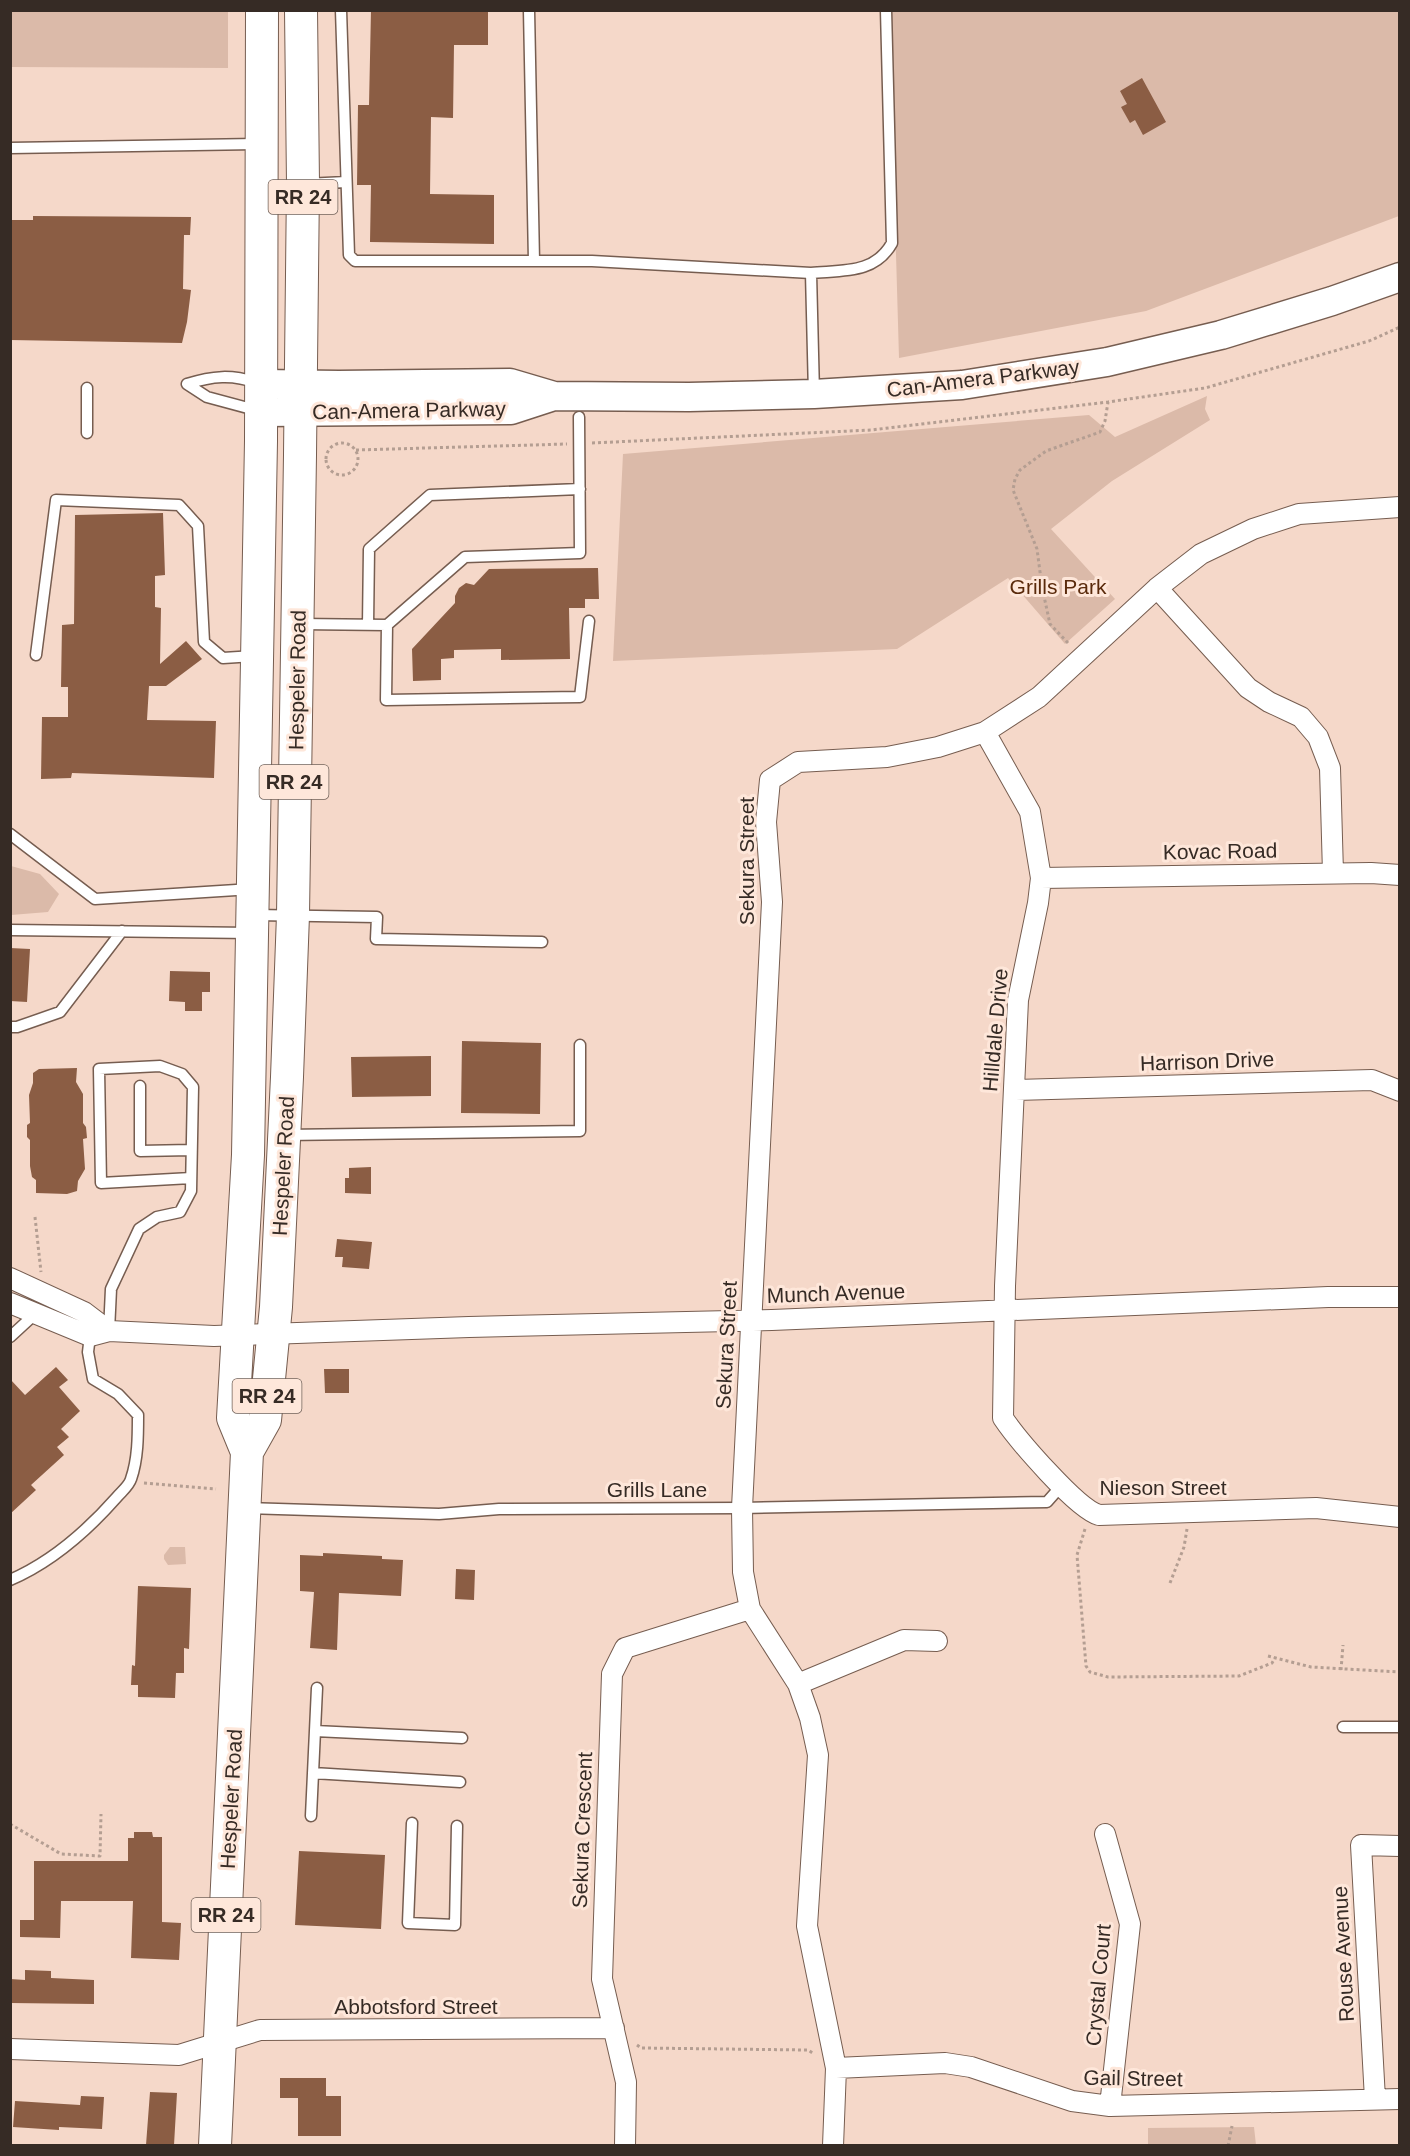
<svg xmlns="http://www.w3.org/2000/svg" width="1410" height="2156" font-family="Arial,sans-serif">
  <rect width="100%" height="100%" fill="#f5d8c9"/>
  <path fill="#dbbaa9" d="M11 10 228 11V68L11 67Z
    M889 11H1399V216L1146 311 899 358Z
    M1207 396 1205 409 1210 420 1112 481 1051 529 1115 599 1065 644 1008 578 897 649 613 661 623 454 1089 415 1115 437Z
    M11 866 40 874 59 894 48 912 11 915Z
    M170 1547H185L186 1564 168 1565 164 1559V1555Z
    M1254 2127 1256 2145H1148V2128Z"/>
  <path fill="#8b5d44" d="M371 10H488V45H454L453 118 431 117 430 194 494 195V244L370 242 371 185H357L358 105H369Z
    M1142 78 1166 122 1143 135 1135 120 1130 123 1121 107 1127 104 1120 91Z
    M33 216 191 217 190 235H184L183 289 191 290 187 322 182 343 10 340V220H33Z
    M163 513 165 575 155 576V607L161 608 160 664 186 641 202 659 166 686H149L147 720 216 721 214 778 72 773 71 778 41 779 42 717H68V687H61L62 625 74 624 75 515Z
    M598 568 599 599H585V608H569L570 659 501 660V649L454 650V658L441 659V680L413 681 412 649 455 603V596L459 588 466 583 474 585 489 569Z
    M10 948 30 949 27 1002 10 1001Z
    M170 971 210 972V992H202V1011H185V1002L169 1001Z
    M462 1041 541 1043 540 1114 461 1113Z
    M431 1056V1096L352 1097 351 1057Z
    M77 1068 76 1082 83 1094V1123L86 1127 87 1138 83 1139 85 1169 78 1181 77 1191 67 1194 36 1193V1180L32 1177 30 1166V1140L27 1137V1125L30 1123 29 1095 33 1083V1073L39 1069Z
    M371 1167V1194L345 1193V1178H349V1168Z
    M337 1239 372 1242 369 1269 342 1267 343 1257H335Z
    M56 1367 68 1380 59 1387 80 1411 61 1429 69 1437 57 1447 64 1455 31 1485 36 1490 10 1514V1379L25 1395Z
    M324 1369H349V1393H325Z
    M323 1553 382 1556V1559L403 1560 401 1596 339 1593 337 1650 310 1648 314 1592 300 1591V1555L323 1556Z
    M456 1569 475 1570 474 1600 455 1599Z
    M138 1586 191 1588 189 1649 184 1648V1673H176L175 1698 138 1697V1685H131L132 1665 135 1666Z
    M134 1832H152L153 1837H162V1922L181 1923 179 1960 131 1958 133 1901H61L60 1938 20 1937V1920H34V1861H128V1838H134Z
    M299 1851 385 1855 381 1929 295 1925Z
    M25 1970 51 1971V1978L94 1980V2004L10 2003V1979L25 1980Z
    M280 2078H326V2096H341V2136H298V2098H280Z
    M150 2092 177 2093 174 2145H146Z
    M81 2096 104 2097 102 2129 59 2127V2130L13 2127 15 2101 80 2105Z"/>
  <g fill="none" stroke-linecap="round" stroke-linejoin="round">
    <defs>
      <path id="lane" d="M341 10 349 255 355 261H592L811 273
        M529 10 534 261
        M10 148 259 144
        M305 184 346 182
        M187 384 207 397 259 411
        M187 384C212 376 232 374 257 383
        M87 388V433
        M814 394 811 273C843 270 875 274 892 243L886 10
        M579 417 580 553 465 557 387 625 386 700 580 697 589 621
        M300 624 387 625
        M368 625 369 549 430 495 580 489
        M36 655 56 500 179 505 198 526 204 642 223 658 254 656
        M10 834 95 899 252 889
        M255 915 377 917 376 939 542 942
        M10 930 251 933
        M10 1027H17L60 1012 122 931
        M140 1086V1151L191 1150
        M285 1135 580 1131V1045
        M109 1331 111 1289 139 1229 157 1217 180 1212 191 1191 193 1087 182 1074 160 1066 99 1069 101 1183 191 1178
        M10 1337 35 1314
        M248 1508 439 1514 499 1509 742 1508 1047 1502 1062 1485
        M10 1580C52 1562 87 1531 117 1497 121 1492 129 1486 131 1479 138 1459 138 1436 138 1415L118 1394 93 1379 88 1352 90 1336
        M1343 1727H1400
        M315 1731 462 1738
        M313 1773 460 1782
        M311 1816 317 1688
        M412 1823 408 1923 455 1925 457 1826"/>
      <path id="street" d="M1157 588 1248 688 1269 702 1301 717 1318 737 1330 768 1333 873
        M985 732 1030 812 1041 878 1038 903 1018 1000 1005 1286 1003 1418C1017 1439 1077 1509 1099 1515L1316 1508 1400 1517
        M1041 878 1371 873 1400 875
        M1014 1090 1372 1080 1400 1091
        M10 1278 84 1312 109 1331
        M10 1303 90 1336 109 1331 214 1336 469 1327 772 1320 1328 1297H1400
        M798 1684 904 1640 937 1641
        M1105 1834 1130 1924 1110 2106
        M10 2049 179 2055 260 2030 614 2028
        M836 2068 945 2063 971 2067 1072 2101 1110 2106 1400 2099
        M1375 2099 1361 1845 1400 1846
        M625 2146 626 2082 602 1979 612 1674 625 1648 750 1609
        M833 2146 836 2068 807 1926 818 1755 810 1718 798 1684 750 1609 743 1572 742 1508 772 902 766 822 770 780 798 762 887 757 938 747 985 732 1039 697 1157 588 1201 554 1253 529 1299 514 1400 507"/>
      <path id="secondary" d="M261 384 339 385 510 383 554 396 689 397 814 394 962 385 1107 362 1221 335 1332 301 1400 277
        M261 412 511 410 554 396"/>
      <path id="primary" d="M247 1452 265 1420 276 1307 287 1077 293 915 300 455 303 184 301 10
        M215 2146 247 1452 233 1418 248 1155 261 441 262 10"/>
    </defs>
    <use href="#lane" stroke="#765d50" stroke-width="13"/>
    <use href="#street" stroke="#765d50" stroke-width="22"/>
    <use href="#secondary" stroke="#765d50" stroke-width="31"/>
    <use href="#primary" stroke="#765d50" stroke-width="34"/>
    <path stroke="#b49e92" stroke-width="3" stroke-dasharray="3 3" stroke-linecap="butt" d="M326 459a16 16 0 1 1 32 0a16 16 0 1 1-32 0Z
      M592 443 871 430 1108 402 1205 388 1369 341 1400 327
      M356 450 567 444
      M1068 643 1050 624 1042 587 1037 549 1013 490 1015 479 1020 470 1046 451 1100 432 1105 421 1108 402
      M35 1217 41 1272
      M144 1483 216 1489
      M1085 1529 1077 1555 1086 1666 1090 1672 1108 1677 1239 1676 1272 1663 1275 1658
      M1170 1583 1184 1547 1187 1529
      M1268 1656 1311 1667 1400 1672
      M1341 1670 1343 1645
      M10 1824 61 1854 100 1856 101 1814
      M637 2045 641 2048 808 2050 814 2054
      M1228 2146 1232 2126"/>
    <use href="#lane" stroke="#fff" stroke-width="10"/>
    <use href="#street" stroke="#fff" stroke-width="20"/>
    <use href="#secondary" stroke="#fff" stroke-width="28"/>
    <use href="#primary" stroke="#fff" stroke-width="32"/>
  </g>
  <g text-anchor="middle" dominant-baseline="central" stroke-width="6" stroke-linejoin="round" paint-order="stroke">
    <g fill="#fee7da" stroke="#72635b" stroke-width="1.5">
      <rect x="268.5" y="180" width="69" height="34" rx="4.5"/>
      <rect x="259.5" y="765" width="69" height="34" rx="4.5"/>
      <rect x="232.5" y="1379" width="69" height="34" rx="4.5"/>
      <rect x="191.5" y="1898" width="69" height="34" rx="4.5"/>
    </g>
    <g font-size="20" font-weight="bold" fill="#362b25">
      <text x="303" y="197">RR 24</text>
      <text x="294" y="782">RR 24</text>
      <text x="267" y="1396">RR 24</text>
      <text x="226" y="1915">RR 24</text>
    </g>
    <g font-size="21" fill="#362b25" stroke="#fee7da">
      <text transform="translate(983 378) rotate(-7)">Can-Amera Parkway</text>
      <text transform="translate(409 410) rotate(-1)">Can-Amera Parkway</text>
      <text transform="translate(297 680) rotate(-89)">Hespeler Road</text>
      <text transform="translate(1220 851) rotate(-1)">Kovac Road</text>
      <text transform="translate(746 861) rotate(-90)">Sekura Street</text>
      <text transform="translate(995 1030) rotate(-85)">Hilldale Drive</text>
      <text transform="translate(1207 1061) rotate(-2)">Harrison Drive</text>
      <text transform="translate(283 1166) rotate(-87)">Hespeler Road</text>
      <text transform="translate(836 1293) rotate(-2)">Munch Avenue</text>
      <text transform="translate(726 1345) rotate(-87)">Sekura Street</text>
      <text x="1163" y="1487">Nieson Street</text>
      <text x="657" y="1489">Grills Lane</text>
      <text transform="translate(231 1799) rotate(-87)">Hespeler Road</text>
      <text transform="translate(582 1830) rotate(-88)">Sekura Crescent</text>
      <text transform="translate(1343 1954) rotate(-93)">Rouse Avenue</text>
      <text transform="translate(1098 1985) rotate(-85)">Crystal Court</text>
      <text x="416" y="2006">Abbotsford Street</text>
      <text transform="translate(1133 2078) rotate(1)">Gail Street</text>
    </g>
    <g font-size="21" fill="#5a2a0b" stroke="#fee7da">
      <text x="1058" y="586">Grills Park</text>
    </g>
  </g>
  <rect width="1410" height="2156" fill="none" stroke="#362b25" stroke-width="24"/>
</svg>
